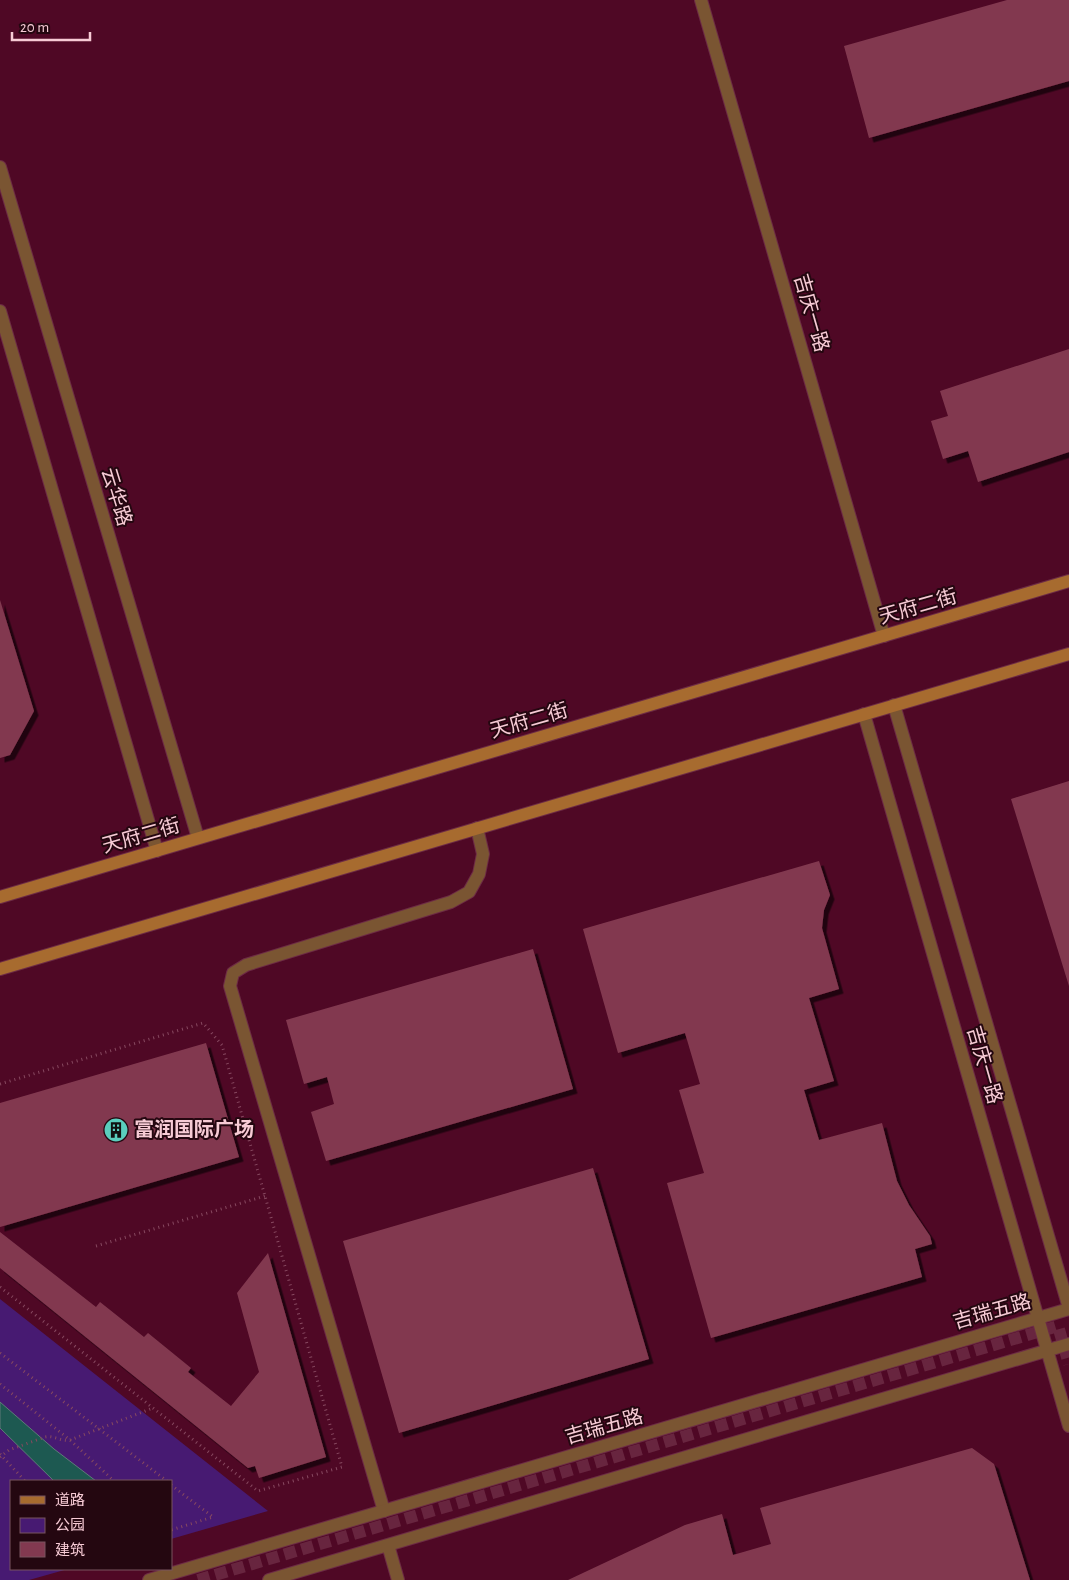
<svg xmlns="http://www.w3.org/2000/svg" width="1069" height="1580" font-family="'Alegreya Sans','Noto Sans SC',sans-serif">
  <defs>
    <filter id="shadow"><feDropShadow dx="4.5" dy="4.5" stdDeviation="0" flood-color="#0009"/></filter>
  </defs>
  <rect width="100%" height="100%" fill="#4f0825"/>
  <path fill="#471a72" d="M0 1299 268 1511 171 1539V1481H11V1569H68L29 1580H0Z"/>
  <path fill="#1d5951" stroke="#5e7b79" d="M0 1402 54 1449 96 1481H54L0 1428Z"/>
  <path fill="#823950" filter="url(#shadow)" d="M1007 0H1069V81L869 138 844 46Z
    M1069 349V452L978 482 968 451 943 459 931 421 948 416 940 391Z
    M0 600 34 711 10 755 0 758Z
    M1069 781V986L1011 799Z
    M819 861 830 895 824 910 822 928 839 989 809 998 834 1081 804 1090 819 1140 882 1123 897 1181 909 1205 930 1236 932 1244 915 1249 922 1277 711 1338 667 1183 704 1173 679 1090 700 1084 685 1033 618 1053 583 929Z
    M533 949 573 1089 326 1161 311 1112 334 1104 327 1077 304 1084 286 1020Z
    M206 1043 239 1157 0 1227V1103Z
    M593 1168 649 1359 399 1433 343 1241Z
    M0 1232 96 1307 100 1302 144 1337 148 1333 191 1368 188 1372 231 1406 259 1372 237 1293 268 1253 326 1457 259 1478 255 1466 248 1468 0 1268Z
    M972 1448 994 1464 1030 1580H568L685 1525 722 1514 733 1555 771 1544 760 1508Z"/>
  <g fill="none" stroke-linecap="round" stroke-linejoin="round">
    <path stroke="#68253f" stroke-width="12" stroke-dasharray="12 6" stroke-linecap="butt" d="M198 1580 1058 1326 1069 1364"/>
    <defs>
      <path id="service" d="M384 1511 230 986 233 973 246 965 451 902 469 892 479 874 483 854 477 828"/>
      <path id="minor" d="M701 0 884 636
        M0 167 198 838
        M0 311 157 851"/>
      <path id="tertiary" d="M894 705 1069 1308
        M864 714 1069 1426
        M388 1545 398 1580
        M149 1580 1069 1309
        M269 1580 1069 1344"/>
      <path id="secondary" d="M0 897 1069 581
        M0 969 1069 654"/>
    </defs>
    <use href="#service" stroke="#6d2b45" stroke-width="14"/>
    <use href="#minor" stroke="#6d2b45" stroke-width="14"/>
    <use href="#tertiary" stroke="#6d2b45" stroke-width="14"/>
    <use href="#secondary" stroke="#6d2b45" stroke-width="14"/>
    <path stroke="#874960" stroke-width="3" stroke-dasharray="1 4" stroke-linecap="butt" d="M0 1084 203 1023 222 1045 342 1467 258 1491 0 1287
      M96 1246 265 1196
      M0 1353 167 1481
      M0 1384 70 1440 114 1481
      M0 1454 25 1481
      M0 1457 9 1450 45 1437C54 1435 61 1442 70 1440L153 1408
      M171 1485 213 1517 171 1530"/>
    <use href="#service" stroke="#7a5532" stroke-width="12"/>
    <use href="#minor" stroke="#7a5532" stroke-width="12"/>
    <use href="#tertiary" stroke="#7a5532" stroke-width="12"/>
    <use href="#secondary" stroke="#a76b2f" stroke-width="12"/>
  </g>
  <defs>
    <symbol id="building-disc" viewBox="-11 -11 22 22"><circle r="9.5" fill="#5acebd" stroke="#240710"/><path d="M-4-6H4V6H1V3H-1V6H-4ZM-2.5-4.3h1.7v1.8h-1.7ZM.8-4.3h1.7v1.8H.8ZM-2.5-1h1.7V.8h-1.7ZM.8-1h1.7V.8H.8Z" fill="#111"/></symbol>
  </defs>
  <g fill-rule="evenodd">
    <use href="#building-disc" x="102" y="1116" width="28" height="28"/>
  </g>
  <g text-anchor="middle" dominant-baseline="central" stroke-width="4" stroke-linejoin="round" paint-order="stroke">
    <g font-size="20" fill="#f7cbd5" stroke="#240710">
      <text transform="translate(811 313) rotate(74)">吉庆一路</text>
      <text transform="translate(116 497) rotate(73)">云华路</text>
      <text transform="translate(918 607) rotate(-16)">天府二街</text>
      <text transform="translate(529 721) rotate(-16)">天府二街</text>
      <text transform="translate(141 836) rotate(-16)">天府二街</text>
      <text transform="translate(984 1065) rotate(74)">吉庆一路</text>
      <text transform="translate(992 1312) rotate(-16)">吉瑞五路</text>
      <text transform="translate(604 1427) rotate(-16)">吉瑞五路</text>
    </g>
    <g font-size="20" font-weight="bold" fill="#f7cbd5" stroke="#240710" text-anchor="start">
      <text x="134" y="1130">富润国际广场</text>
    </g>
  </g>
  <rect x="10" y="1480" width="162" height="90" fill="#240710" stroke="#78555f"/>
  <rect x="20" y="1496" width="25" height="8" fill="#a76b2f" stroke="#78555f"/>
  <text x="55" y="1505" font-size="15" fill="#f7cbd5">道路</text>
  <rect x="20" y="1518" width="25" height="15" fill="#471a72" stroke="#78555f"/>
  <text x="55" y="1530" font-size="15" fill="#f7cbd5">公园</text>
  <rect x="20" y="1542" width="25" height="15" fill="#823950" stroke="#78555f"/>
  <text x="55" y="1555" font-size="15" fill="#f7cbd5">建筑</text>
  <path d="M12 32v8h78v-8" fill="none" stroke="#f7cbd5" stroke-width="2.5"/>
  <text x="20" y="32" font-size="15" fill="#f7cbd5" stroke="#240710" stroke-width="4" paint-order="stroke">20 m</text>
</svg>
